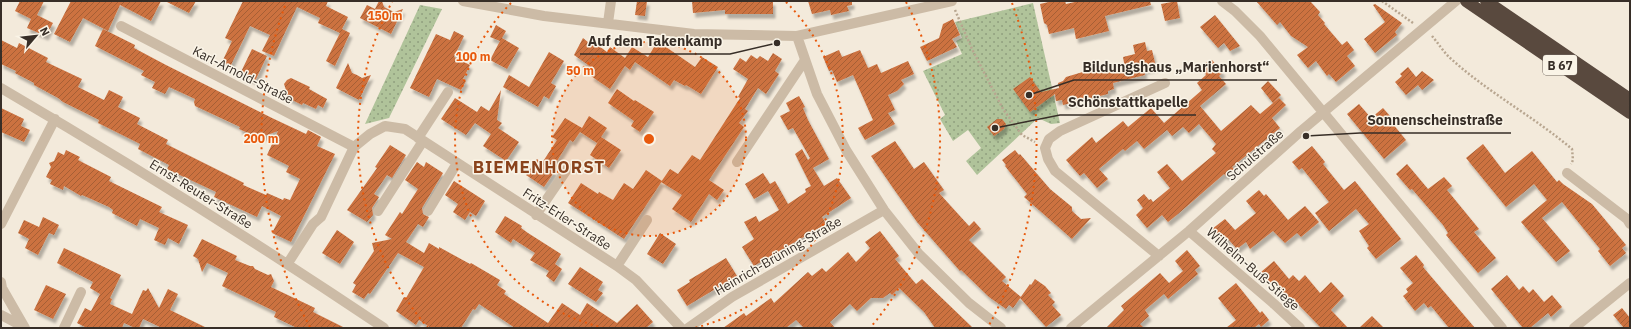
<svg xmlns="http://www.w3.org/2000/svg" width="1631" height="329" font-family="'IBM Plex Sans',sans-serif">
  <defs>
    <pattern id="grass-dots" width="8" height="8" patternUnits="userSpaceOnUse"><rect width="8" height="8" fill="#b0c39a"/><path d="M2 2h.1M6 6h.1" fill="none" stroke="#909f7e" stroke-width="1.8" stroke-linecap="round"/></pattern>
    <pattern id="building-hatch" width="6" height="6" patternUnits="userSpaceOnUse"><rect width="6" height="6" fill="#cc7240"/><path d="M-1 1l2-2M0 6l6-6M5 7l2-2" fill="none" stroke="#a65e36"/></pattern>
    <filter id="shadow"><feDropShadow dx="2.5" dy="4.5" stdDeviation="1" flood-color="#0004"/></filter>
  </defs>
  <rect width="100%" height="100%" fill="#f3eadb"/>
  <path fill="url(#grass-dots)" d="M1033 3 1060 123 1051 124 1038 118 977 175 966 161 981 148 968 130 953 141 940 119 945 115 923 71 962 54 956 41 962 38 955 22Z
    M420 5 442 9 389 118 365 124Z"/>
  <path fill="url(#building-hatch)" filter="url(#shadow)" d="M20 1H44L37 15 53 23 46 36 27 28 31 19 15 11Z
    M71 1H161L151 21 120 5 108 31 83 18 70 42 54 34Z
    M165 1H196L189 13Z
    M243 1H328L326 6 348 17 342 29 350 33 335 66 326 61 340 33 318 23 320 18 297 7 274 56 262 51 270 35 250 26 231 65 222 62 232 41 225 38Z
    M379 1H382L384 7 394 12 403 9 391 34 360 18 367 5 375 9Z
    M637 1H647L645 16 635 15Z
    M692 1H773V14H725V10L693 13Z
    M808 1H852V5L847 6 849 11 831 15 830 10 812 14Z
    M1053 1H1065L1066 4 1079 1H1150L1151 5 1105 16 1109 31 1076 39 1074 28 1049 34 1047 25 1044 23 1040 4Z
    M1177 1 1180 18 1165 21 1161 4Z
    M1256 1H1310L1320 12 1318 15 1325 23 1324 24 1342 45 1347 41 1354 50 1347 56 1355 66 1336 82 1329 74 1327 76 1316 61 1308 68 1297 55 1308 47 1291 36 1280 22 1277 25Z
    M1375 4 1402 23 1395 32 1397 35 1375 53 1364 39 1385 22 1373 5Z
    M1215 15 1240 46 1230 51 1224 43 1218 48 1200 27Z
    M953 19 960 35 952 39 957 47 927 61 920 47 939 38 943 24Z
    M496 25 506 31 502 38 519 48 507 69 490 60 500 41 490 37Z
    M103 29 135 45 134 48 166 65 272 118 306 134 308 130 321 137 317 146 335 154 291 242 272 233 281 216 262 206 257 217 214 197 216 192 167 169 169 165 138 149 140 144 98 123 99 120 63 102 58 98 34 85V83L15 73 16 71 1 64V40L17 48 19 43 48 58 46 62 82 79 78 87 104 100 109 90 123 97 118 107 140 118 137 124 168 140 166 144 244 183 243 185 266 195 267 193 283 200 284 198 290 200 300 179 286 172 289 166 267 155 278 131 259 138 239 129 240 127 195 106 194 102 195 99 169 87 165 94 152 88 155 82 141 75 144 71 95 46Z
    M454 31 464 36 454 57 470 65 463 79 466 81 461 90 437 79 429 97 410 88 436 34 450 40Z
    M583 38 589 43 591 40 607 52 610 47 625 58 632 47 648 57 656 44 661 47 663 45 695 67 702 57 718 67 701 94 686 85 685 86 674 80 670 86 635 62 630 70 625 66 610 89 591 76 595 70 574 55Z
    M1145 42 1147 51 1152 50 1156 67 1144 70 1145 75 1113 83 1114 89 1108 91V94L1063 105 1062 100 1056 101 1055 94 1030 112 1013 89 1030 77 1041 92 1059 88 1058 83 1063 81 1066 77 1086 71 1102 67 1103 73 1125 68 1123 57 1135 54 1133 45Z
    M252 49 267 56 255 81 240 74Z
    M839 50 842 57 860 50 868 68 877 64 881 73 908 61 914 74 901 80 904 84 897 91 888 95 895 110 888 113 895 124 865 140 858 128 873 120 853 75 837 82 832 70 829 71 823 57Z
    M549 52 564 61 551 83 556 86 549 99 544 96 538 107 503 87 509 75 529 87Z
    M773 53 782 59 775 71 779 74 766 94 758 88 745 109 748 111 739 123 744 127 709 180 724 190 717 200 709 194 691 222 672 209 682 195 661 182 670 169 678 174 692 155 700 160 740 98 738 97 748 79 733 69 740 58 746 62 751 55 757 59 760 56 768 61Z
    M1212 60 1223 72 1219 76 1226 84 1200 106 1221 131 1251 105 1260 114 1279 98 1286 105 1272 118 1280 128 1232 167 1234 169 1226 176 1224 174 1178 214 1168 222 1162 215 1147 228 1136 215 1143 208 1137 200 1144 194 1149 200 1151 199 1153 202 1170 188 1157 172 1167 164 1182 181 1216 153 1212 149 1216 144 1199 124 1189 133 1183 127 1172 136 1167 130 1144 149 1137 141 1125 151 1123 149 1099 169 1108 179 1097 188 1084 173 1080 176 1066 160 1092 137 1096 143 1123 121 1128 127 1151 108 1164 123 1202 90 1197 83 1206 75 1201 65Z
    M348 63 352 73 357 75 362 78 371 75 359 100 336 88Z
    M1408 67 1416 77 1422 71 1434 80 1422 90 1418 85 1406 95 1395 82 1402 76 1400 74Z
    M291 78 310 87 309 89 327 99 323 108 318 105 316 109 303 103 302 105 284 96 286 90 284 84 287 80Z
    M1268 81 1281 95 1273 103 1261 88Z
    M617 89 634 101 635 100 654 112 640 132 631 126 634 121 608 103Z
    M501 90 497 120 502 123 498 128 519 142 506 161 483 146 491 134 475 123 466 135 441 119 455 98 477 112 481 106 489 111Z
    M799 96 805 107 803 108 808 120 829 159 813 168 824 186 837 178 851 198 822 217 826 224 754 266 742 247 754 239 744 222 756 216 759 222 779 210 768 191 754 199 745 184 763 173 770 184 775 181 788 204 806 192 805 189 811 186 795 154 802 149 808 160 810 158 793 128 788 130 780 116 790 111 786 103Z
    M1359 104 1371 118 1383 108 1390 116 1388 118 1406 140 1384 159 1347 114Z
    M1 108 24 119 21 126 30 130 24 142 1 132Z
    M589 116 607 128 597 143 580 132 573 142 570 140 552 169 555 171 544 187 526 175 537 159 542 163 557 140 552 137 565 118 582 128Z
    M997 119H1002L1006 124 1004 129 994 136 987 127Z
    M601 137 621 150 609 168 590 155Z
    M895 141 914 169 924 162 944 190 939 193 969 226 974 221 981 229 969 240 1006 277 1002 281 1021 297 1013 308 1009 305 1006 309 989 297 961 270 960 271 917 222 893 188 871 156Z
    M1483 144 1505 173 1532 151 1557 182 1559 180 1563 184 1592 204 1626 245 1622 248 1626 253 1610 266 1598 251 1600 249 1562 202 1542 218 1570 251 1556 262 1521 222 1547 200 1534 184 1506 207 1466 158Z
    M390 145 406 155 392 178 387 175 374 194 379 197 372 208 373 215 367 222 347 210 377 168 375 167Z
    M1312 146 1325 162 1323 164 1344 190 1355 181 1401 239 1376 259 1367 248 1369 246 1359 231 1369 224 1356 209 1329 231 1315 213 1329 202 1302 168 1299 170 1292 162Z
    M66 150 80 157 78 160 111 177 109 181 162 207 159 212 188 225 179 244 168 238 165 245 154 240 159 228 140 219 137 226 112 213 113 210 109 207 82 195 81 196 64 186 63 190 50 184 52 180 46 177 51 167 49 163 54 161 58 152 64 155Z
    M1015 150 1019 155 1020 154 1050 189 1072 207V211L1081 219 1091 218 1072 239 1024 197 1027 194 1005 166 1006 165 1002 160Z
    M417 162 424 167 426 162 443 173 422 208 423 214 429 217 423 227 418 224 406 242 424 253 429 243 439 249V247L470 264 471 263 500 280 497 285 506 291 504 294 548 323 562 303 580 315 587 303 617 323 637 304 653 322 646 328H515L479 304 475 310 473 309 461 328H431L419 320 416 325 396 311 404 297 406 298 424 267 398 253 370 294 368 293 364 299 352 292 356 285 353 283 374 251 372 243 392 239 385 235 400 212 402 214 418 189 405 180Z
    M1407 164 1428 189 1444 177 1452 186 1447 190 1479 229 1474 232 1496 258 1478 273 1446 235 1448 233 1443 225 1412 189 1410 190 1396 174Z
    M646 170 662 181 624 239 568 203 581 183 598 194 599 192 613 200 624 183 633 189Z
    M454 181 485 201 476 216 470 212 465 220 453 212 458 204 445 195Z
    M1259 190 1264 196 1266 194 1288 220 1305 206 1319 222 1301 237 1297 233 1285 243 1273 231 1250 249 1246 242 1237 249 1228 239 1223 243 1212 229 1225 219 1235 230 1256 213 1246 201Z
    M505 216 522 226 521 228 528 233 561 254 555 264 562 269 554 282 546 276 549 271 530 260 535 253 513 239 511 243 495 232Z
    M43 217 59 225 54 235 49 233 38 255 25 248 29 239 18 233 24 220 39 227Z
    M337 230 354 242 340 264 322 253Z
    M880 231 899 256 895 259 916 284 922 279 973 328H935L924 312 899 288 892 295 890 293 883 298H871L857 311 850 304 830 322 835 328H804L796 320 786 328H723L744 313 746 316 771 298 774 303 808 272 812 276 822 268 826 272 848 252 856 262 870 248 865 242Z
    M660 233 676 244 663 264 647 254Z
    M202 239 237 256 235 260 250 266H253L255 269 268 275 271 274 274 281 271 287 315 308 313 312 345 328H297L274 317 276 312 222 286 228 273 207 263 202 272 198 259 193 256Z
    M64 248 121 275 110 298 112 299 110 304 132 314 143 290 146 291 148 288 159 308 168 289 178 294 170 310 207 328H162L143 319 139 328H135L124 323 122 328H87L77 323 85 308 91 311 100 294 90 288 93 282 57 263Z
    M1187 250 1200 266 1195 270 1198 274 1168 299 1164 294 1145 310 1149 316 1140 324 1144 328H1106L1124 310 1121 306 1160 273 1169 283 1183 271 1175 261Z
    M1416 255 1424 265 1423 267 1475 328H1449L1431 306 1428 308 1424 303 1415 311 1403 296 1408 292 1406 289 1413 283 1400 268Z
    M726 258 737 276 687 306 677 290 690 282 689 280Z
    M1274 261 1289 279 1293 275 1299 281 1305 275 1320 293 1331 282 1344 296 1331 310 1348 328H1321L1293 299 1291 301 1277 285 1274 288 1261 272Z
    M580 267 603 282 598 290 603 293 596 302 568 284Z
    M1507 275 1519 290 1523 286 1529 293 1533 289 1544 302 1552 295 1562 307 1551 317 1548 313 1530 328H1523L1491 289Z
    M1035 279 1045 286 1051 293 1048 295 1055 302 1052 305 1061 315 1046 327 1020 298 1030 284 1031 285Z
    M1236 283 1260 313 1262 311 1269 320 1261 327 1259 324 1254 328H1226L1236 320 1218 298Z
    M46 285 66 294 53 319 34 310Z
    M1622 308 1630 318V328H1624L1613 315Z
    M1372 316 1384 328H1359Z"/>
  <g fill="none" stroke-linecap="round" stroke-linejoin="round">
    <path stroke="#b8a690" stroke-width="2.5" stroke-dasharray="2 2" stroke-linecap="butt" d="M1382 1 1413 23
      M955 10 972 49 1003 109 1022 135 1035 142
      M1432 36C1438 43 1443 51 1449 57 1487 92 1533 116 1572 149L1573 160 1571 164"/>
    <path stroke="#ccbba6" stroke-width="10" d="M463 1 544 16 694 34 797 36 952 1
      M1222 1 1235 11 1260 36 1502 328
      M608 23 611 1
      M121 26 354 147
      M797 36 817 94 846 150 884 210 919 254 969 303 1001 328
      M1 88C131 164 259 244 384 328
      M418 138 448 92
      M737 162 805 60
      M1567 173 1627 219 1630 224
      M378 211 423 141
      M428 211 457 163
      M536 215 568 168
      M1 224 55 119
      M1189 231 1273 303 1300 328
      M1159 256 1055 171 1048 159 1045 148 1049 139 1060 131 1165 83
      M288 263 313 224 321 217 354 147 370 134 385 126 405 129 617 266 636 280 681 328
      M617 266 647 220
      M1 282 2 288 25 328
      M1 315 24 327
      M64 328 81 292
      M688 328 732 297 884 210
      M1071 328 1189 231 1301 131 1456 1
      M1574 328 1630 283"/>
    <path stroke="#59493e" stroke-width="12" d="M1466 1 1630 113
      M1486 1 1630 99"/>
  </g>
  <circle cx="649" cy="139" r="97" fill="#e8590c" fill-opacity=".12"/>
  <g fill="none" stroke="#e8590c" stroke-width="2" stroke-dasharray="2 4">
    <circle cx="649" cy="139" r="97"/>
    <path d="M604 328A194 194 0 0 1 512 2M786 2A194 194 0 0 1 694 328"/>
    <path d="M428 328A291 291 0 0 1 392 2M906 2A291 291 0 0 1 870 328"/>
    <path d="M310 327A388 388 0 0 1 286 3M1012 3A388 388 0 0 1 988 327"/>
  </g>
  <g text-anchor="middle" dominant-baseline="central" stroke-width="3" stroke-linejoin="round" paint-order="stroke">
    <rect fill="#faf4e7" stroke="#726961" stroke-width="1" x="1543" y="55" width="34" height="20" rx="3"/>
    <g font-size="12" font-weight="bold" fill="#372e27">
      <text x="1560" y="65">B 67</text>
    </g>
    <g font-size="13" fill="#372e27" stroke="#faf4e7">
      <text transform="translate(243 75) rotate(27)">Karl-Arnold-Straße</text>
      <text transform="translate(1255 155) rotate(-41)">Schulstraße</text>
      <text transform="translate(201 194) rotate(32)">Ernst-Reuter-Straße</text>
      <text transform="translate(567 219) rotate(33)">Fritz-Erler-Straße</text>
      <text transform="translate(778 256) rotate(-30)">Heinrich-Brüning-Straße</text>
      <text transform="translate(1253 269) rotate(41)">Wilhelm-Buß-Stiege</text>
    </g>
    <g font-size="17" font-weight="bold" letter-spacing="1" fill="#8a431c" stroke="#faf4e7">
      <text x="539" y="167">BIEMENHORST</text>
    </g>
  </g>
  <circle cx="649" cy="139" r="6" fill="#e8590c" stroke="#faf4e7" stroke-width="2"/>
  <g font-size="12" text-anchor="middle" font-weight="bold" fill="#e8590c" stroke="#faf4e7" stroke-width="3" stroke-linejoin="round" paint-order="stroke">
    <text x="385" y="20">150 m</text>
    <text x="473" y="61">100 m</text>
    <text x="580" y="75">50 m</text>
    <text x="261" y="143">200 m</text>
  </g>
  <path fill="none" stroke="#372e27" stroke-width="1.5" d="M777 43L730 54H580M1029 95L1074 80H1277M995 128L1060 115H1196M1306 136L1360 133H1511"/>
  <g fill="#372e27" stroke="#faf4e7" stroke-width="1.5">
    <circle cx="777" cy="43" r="4"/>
    <circle cx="1029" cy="95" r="4"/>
    <circle cx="995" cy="128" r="4"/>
    <circle cx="1306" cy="136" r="4"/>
  </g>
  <g font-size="14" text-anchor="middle" font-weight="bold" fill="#372e27" stroke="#faf4e7" stroke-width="3" stroke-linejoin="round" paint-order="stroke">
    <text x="655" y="46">Auf dem Takenkamp</text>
    <text x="1176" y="72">Bildungshaus „Marienhorst“</text>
    <text x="1128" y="107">Schönstattkapelle</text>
    <text x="1435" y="125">Sonnenscheinstraße</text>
  </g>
  <rect width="1631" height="329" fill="none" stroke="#372e27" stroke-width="4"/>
  <g transform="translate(36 36) rotate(62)" stroke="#faf4e7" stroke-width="3" paint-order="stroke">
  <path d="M0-3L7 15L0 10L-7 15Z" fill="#372e27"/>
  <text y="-6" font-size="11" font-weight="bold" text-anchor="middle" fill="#372e27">N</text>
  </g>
</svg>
